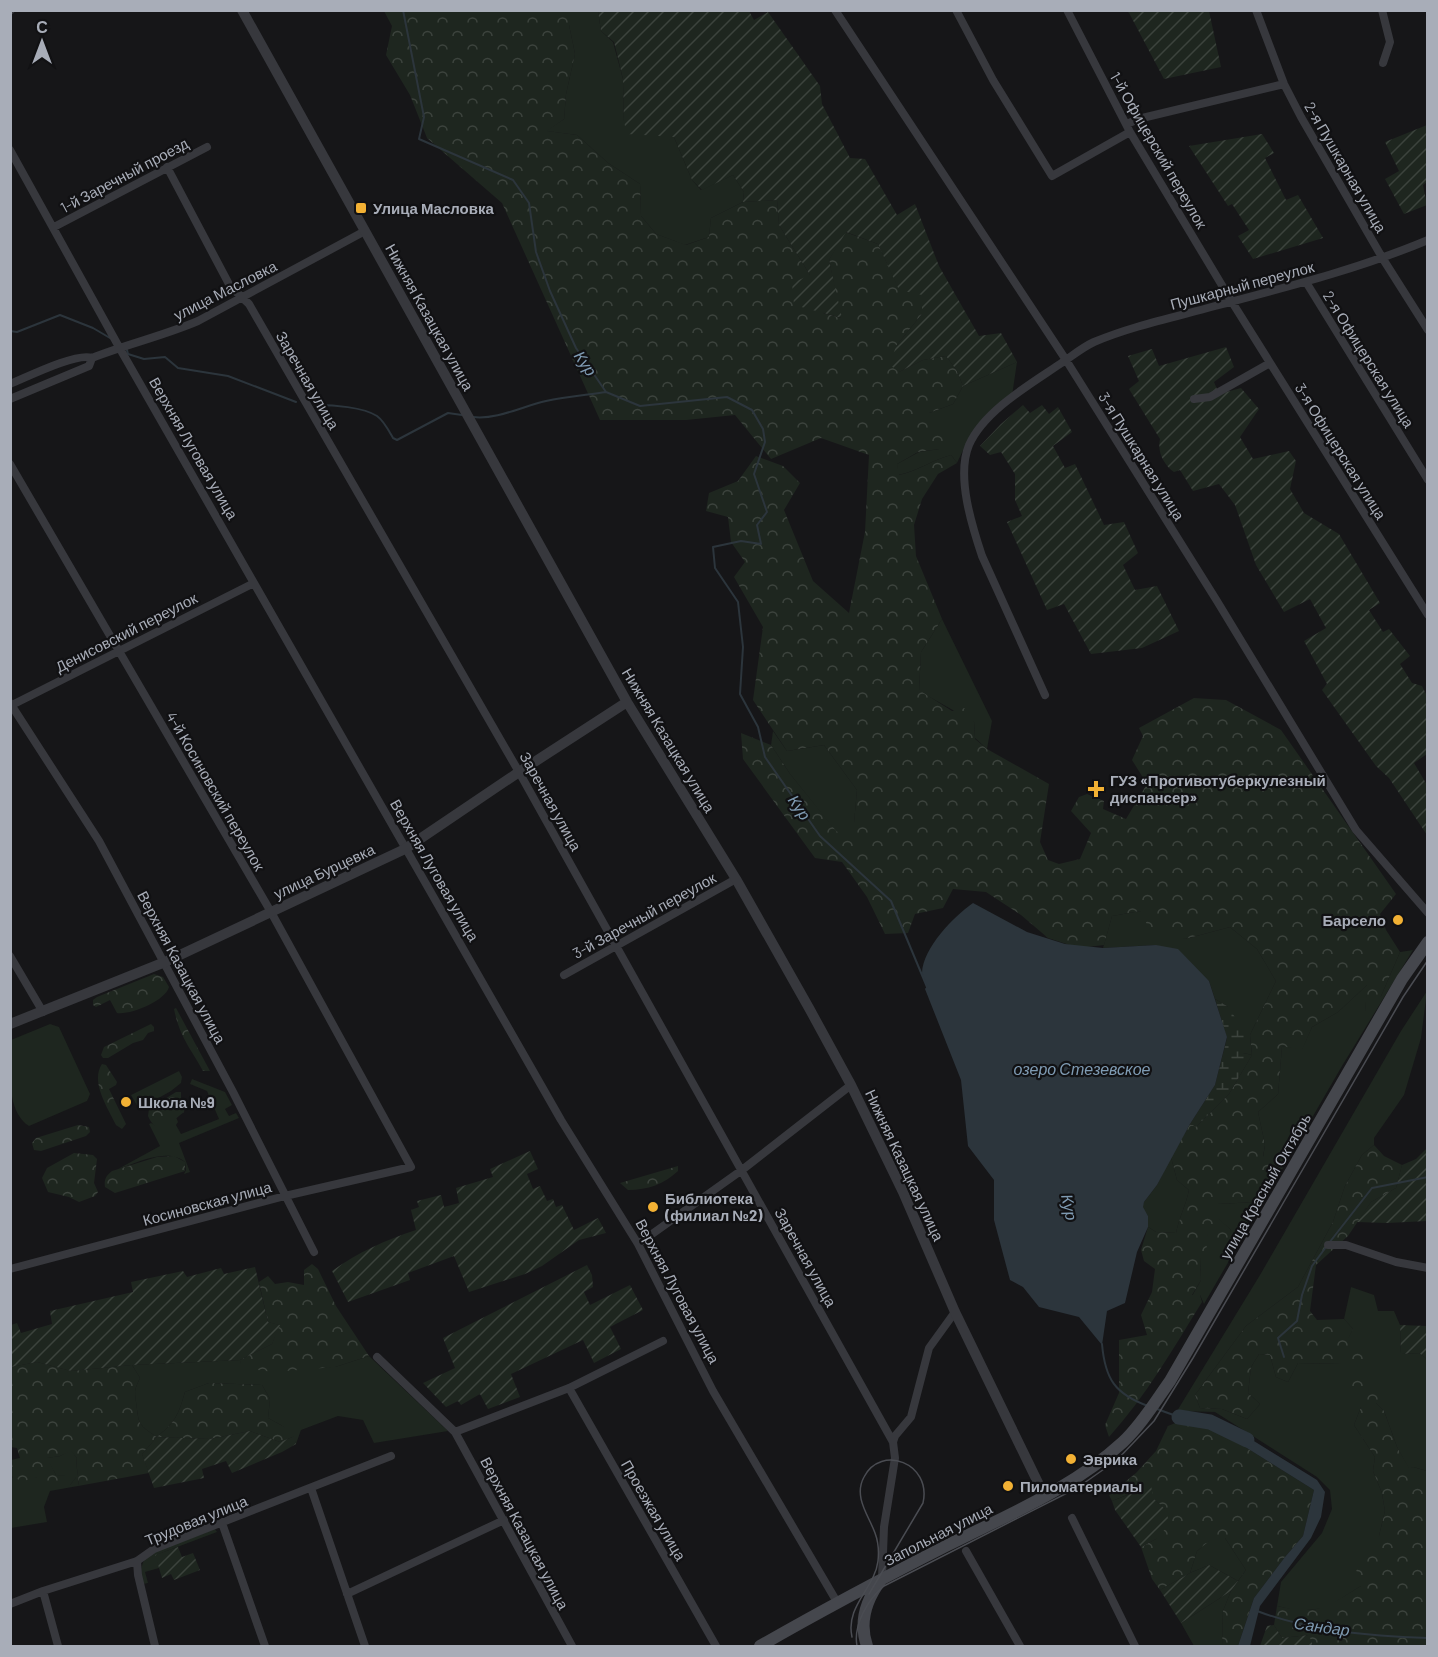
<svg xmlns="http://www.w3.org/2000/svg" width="1438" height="1657" font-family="Barlow,sans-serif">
  <defs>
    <pattern id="forest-crowns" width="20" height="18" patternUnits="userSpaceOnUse" patternTransform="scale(1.5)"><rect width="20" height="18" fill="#1e261f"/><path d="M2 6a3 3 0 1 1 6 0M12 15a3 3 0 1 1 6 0" fill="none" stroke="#3c433d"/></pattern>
    <pattern id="wetland-marsh" width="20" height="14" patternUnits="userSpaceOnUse" patternTransform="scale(1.5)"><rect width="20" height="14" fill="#1e261f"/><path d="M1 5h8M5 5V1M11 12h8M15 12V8" fill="none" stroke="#3c433d"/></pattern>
    <pattern id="garden-furrows" width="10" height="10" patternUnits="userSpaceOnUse" patternTransform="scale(1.5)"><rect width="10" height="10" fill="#1e261f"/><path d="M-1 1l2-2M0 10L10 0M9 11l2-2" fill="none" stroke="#3c433d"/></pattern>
  </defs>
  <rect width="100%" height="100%" fill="#161618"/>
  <path fill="#1e261f" d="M569 11H598L601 31 613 42 623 79 624 121 674 137 692 180 701 190 733 175 744 192 743 202 711 218 709 237 685 245 656 234 641 216 640 184 608 163 577 135 546 131 564 119 566 94 575 54 569 25Z
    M1017 362 1012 396 965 446 957 463 951 455C932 460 918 471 898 475L897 464 919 452 939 449 929 423V413L953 404 963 386Z
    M942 619 992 721 987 749 975 738 974 722 919 691 921 652Z
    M773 731 787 751 824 745 857 790 854 824 837 833 790 774 771 745Z
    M1140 911 1185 939 1230 927 1257 949 1276 981 1250 1035 1252 1055 1243 1053 1227 1006 1215 999 1209 981 1156 945 1103 948 1112 916Z
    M1413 950 1342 1066 1204 1304 1200 1295 1192 1296 1201 1280 1200 1259 1208 1233 1231 1230 1216 1217 1217 1204 1256 1202 1265 1145 1258 1112 1278 1094 1282 1046 1302 1049 1312 1027 1338 1012 1368 984 1365 1012 1381 996 1400 952Z
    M1427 991 1421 1038 1404 1095 1374 1138V1145L1362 1155 1345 1186 1333 1222 1298 1287 1246 1326 1195 1395 1200 1408 1222 1409 1247 1419 1260 1404 1248 1393 1251 1367 1259 1354 1270 1355 1276 1377 1288 1382 1298 1363 1342 1364 1348 1338 1353 1329 1344 1319 1351 1287 1374 1295 1378 1311H1394L1400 1325 1401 1354 1419 1353 1427 1359V1471L1413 1467 1409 1469 1397 1447 1384 1411 1376 1403 1361 1407 1354 1425 1375 1457 1373 1471 1382 1493 1385 1511 1379 1536 1361 1586 1326 1608 1298 1611 1277 1606 1281 1582 1322 1533 1332 1509 1330 1490 1317 1477 1215 1412 1177 1411 1260 1275 1401 1031Z
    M50 1024 59 1027 90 1094 87 1101 29 1126C5 1111 10 1065 11 1040Z
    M179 1071 182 1077 181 1083 171 1091 139 1109 131 1095Z
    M192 1079 225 1092 232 1105 225 1109 229 1116 236 1113 239 1118 179 1143 190 1172 184 1174 186 1170 185 1162C167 1147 137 1163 118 1169L160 1146 149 1124 151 1123 158 1127 176 1117 178 1122 176 1125 181 1134 219 1119 207 1091 190 1084Z
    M1171 1157 1177 1180 1189 1190C1186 1205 1179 1218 1176 1233L1156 1232 1148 1227V1216L1142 1207 1144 1202 1157 1185Z
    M369 1356 448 1431 374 1443 363 1420 338 1416 301 1430 296 1444C294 1430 280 1425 268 1418L270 1399 262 1385 209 1383 185 1392C178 1416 176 1421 157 1437 137 1424 139 1424 136 1402 134 1390 135 1389 140 1378L132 1365 240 1360 242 1368 335 1367Z
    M71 1450 77 1458C75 1468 80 1476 78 1486L50 1491 44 1507 47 1522 11 1528 10 1474 13 1478 36 1477 70 1485 76 1477 56 1475 46 1458 60 1456Z
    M215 1529 217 1532 156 1555 159 1568 145 1572 148 1583 143 1584C141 1571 139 1565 149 1554Z
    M1213 1537 1225 1538 1246 1570 1238 1581 1209 1565 1190 1573 1197 1551Z
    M1231 1591 1223 1611 1222 1646H1194L1181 1623Z"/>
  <path fill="url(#forest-crowns)" d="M384 11H569V25L575 54 566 94 564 119 547 131 577 135 608 163 640 184 641 216 656 234 686 245 709 237 711 218 743 202 777 200 779 225 810 275 823 313 841 318 829 260 845 232 878 244 899 289 922 294V314L896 346 899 372 923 360 946 356 957 371 963 386 953 404 929 413 930 423 946 427 950 441 939 449 918 452 897 464 899 475C918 471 932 460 951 455L957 463 938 474 922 499 914 525 916 556 942 619 921 652 919 690 952 711 965 708 974 722 975 739 987 749 1049 784 1040 842 1048 860 1059 864 1080 859 1091 833 1071 811 1079 797 1087 794 1104 801 1103 809 1126 819 1147 784 1132 760 1143 736 1139 728 1194 698 1226 700 1281 730 1396 894 1380 914 1386 930 1400 952 1381 996 1369 1016 1365 1012 1367 985 1338 1012 1312 1027 1302 1050 1282 1046 1278 1094 1258 1112 1265 1145 1263 1156 1274 1171 1256 1202 1217 1204V1217L1231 1230 1232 1244 1222 1251 1208 1234 1206 1253 1200 1259 1201 1280 1192 1295H1200L1202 1302C1173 1349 1146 1396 1109 1437L1105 1425 1119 1393V1340L1147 1335 1141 1315 1152 1292 1155 1269 1144 1261 1141 1250 1148 1227 1156 1232 1176 1233C1179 1218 1186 1205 1189 1190L1177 1180 1171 1157 1190 1124 1197 1126 1229 1094 1252 1055 1250 1035 1276 981 1257 949 1230 927 1185 939 1149 928 1140 911 1112 916 1104 945 1079 948 1048 938 1021 915 986 892 953 889 943 908 915 914 908 933 885 934 867 897 842 862 815 858 743 759 741 733 771 745 790 774 837 832 854 823 857 790 824 745 787 751 753 700 763 627 734 577 745 562 731 542 728 517 706 511 709 493 738 481 756 456 783 466 800 483 784 510 813 581 849 613 865 532 869 455 821 438 771 459 735 415 686 420H600L502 203 427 138 410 95 386 55 392 26Z
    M154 974 163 977 169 987C165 1001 131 1015 117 1013L110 1000 96 1007 93 1005V1000L97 997Z
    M176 1008 210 1071H203C190 1047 180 1038 174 1009Z
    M151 1024 154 1027V1031L148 1033 143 1040 133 1043 108 1058H103L101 1055 104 1047Z
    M102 1064 106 1065 117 1082 116 1085 109 1089 126 1124 122 1129 116 1125C108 1108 90 1082 102 1064Z
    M176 1092H181V1098L185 1104 184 1112C172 1120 159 1141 148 1116L149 1109Z
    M78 1125 89 1127 90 1132 86 1136 41 1151 34 1150 32 1143 36 1138Z
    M1374 1145 1384 1156 1402 1165 1396 1188 1371 1202 1348 1236 1316 1265 1310 1311 1317 1320 1344 1319 1353 1329 1348 1339 1368 1354 1356 1370 1342 1364 1298 1363 1288 1382 1276 1377 1270 1355 1259 1354 1251 1367 1248 1393 1260 1404 1247 1419 1222 1409 1200 1408 1195 1395 1246 1326 1298 1287 1333 1222 1345 1186 1362 1155Z
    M74 1153 93 1155 97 1159 94 1183 98 1192 95 1196 79 1202 69 1197 48 1192 42 1178 47 1168Z
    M174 1156 185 1162V1171L115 1193 105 1187C104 1179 106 1176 112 1171L157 1157Z
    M678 1166V1171C664 1184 648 1190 628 1190L620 1183Z
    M312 1264 318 1269 336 1306 369 1356 335 1367 274 1372 241 1368 240 1360 272 1344 279 1325 268 1322 259 1282 268 1276 275 1284 288 1282 304 1285V1270Z
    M37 1362 71 1371 132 1365 140 1378C135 1389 134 1390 136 1402 139 1424 137 1424 157 1437 176 1421 178 1416 185 1392L209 1383 262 1385 270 1399 268 1418 288 1429 295 1436 280 1442 250 1431 210 1439 157 1437 142 1454 149 1473 78 1486C80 1476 75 1468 77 1458L71 1451 60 1456 47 1458 56 1475 77 1476 70 1485 47 1486 36 1477 24 1481 13 1478 11 1474V1460L20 1458 17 1448 11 1447V1367Z
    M1356 1375 1373 1380 1382 1393 1376 1403 1384 1411 1397 1447 1409 1468 1413 1467 1427 1471V1646H1313L1308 1635 1282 1638 1274 1625 1277 1606C1319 1616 1326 1607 1361 1586L1356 1569 1366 1541 1379 1536 1385 1511 1382 1493 1373 1471 1375 1457 1354 1425 1361 1407 1346 1385Z
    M1178 1422 1210 1428 1226 1435 1314 1490 1303 1536 1285 1557 1254 1598 1238 1646H1222L1223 1611 1231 1591 1246 1570 1225 1538H1213L1197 1551 1190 1573 1160 1590 1152 1579 1141 1547 1156 1539 1165 1509 1154 1499 1134 1492 1112 1501 1109 1495 1136 1473 1156 1451 1168 1426Z"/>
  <path fill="url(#wetland-marsh)" d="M1215 999 1227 1006 1245 1031 1243 1053 1252 1055 1229 1094 1196 1127 1190 1124 1215 1085 1227 1038Z"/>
  <path fill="url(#garden-furrows)" d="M598 11H749L754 20 768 12 820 86 822 104 850 158 865 159 897 215 915 204 939 266 979 336 1001 333 1017 362 963 386 957 371 946 356 923 360 899 372 890 365 896 346 922 314V295L899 290 878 244 846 232 829 260 842 318 794 305 792 283 810 275 779 225 777 200 743 202 744 192 733 175 702 190 692 180 674 137 627 134 624 122 623 79 614 42 601 31Z
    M1128 11H1209L1221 67 1164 79Z
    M1427 125V182L1423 185 1427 205 1404 214 1385 179 1399 171 1385 142Z
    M1262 134 1274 153 1265 158 1286 200 1298 195 1323 238 1253 259 1238 236 1249 230 1232 204 1228 206 1189 146Z
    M1226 347 1234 367 1214 382 1219 394 1241 388 1259 409 1240 437 1253 459 1289 451 1296 461 1290 489 1304 513 1339 534 1380 603 1369 610 1383 632 1389 629 1410 656 1400 664 1412 683 1422 686 1427 696V754L1414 763 1427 785V835L1389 778 1376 766 1322 690 1327 684 1304 641 1326 628 1310 599 1284 612 1256 565 1235 505 1219 484 1193 491 1180 470 1174 472C1164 465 1157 452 1160 439L1129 389 1139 381 1128 356 1152 349 1159 366Z
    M1023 405 1030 413 1042 405 1049 414 1058 407 1072 432 1053 446 1065 468 1075 464 1104 525 1124 522 1138 553 1123 565 1135 590 1157 586 1179 631 1142 648 1091 654 1064 604 1047 610 1007 522 1022 516 1015 500V474L1001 452 990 455 980 446 1001 424Z
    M1427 1148V1221L1387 1223 1357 1222 1371 1202 1396 1188 1402 1165 1416 1159Z
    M530 1151 538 1169 527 1174 533 1189 540 1186 547 1201 553 1199 556 1207 562 1205 574 1230 598 1218 606 1233 579 1240 542 1266 525 1274 469 1292 454 1256 408 1273 410 1280 348 1302 332 1271C358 1252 386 1240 416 1230L411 1210 419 1207 417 1201 441 1195 444 1207 459 1203 456 1188 493 1177 490 1169Z
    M587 1265 592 1275 593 1287 584 1292 590 1305 630 1285 643 1310 610 1327 621 1349 594 1363 583 1340 511 1374 520 1397 488 1409 480 1394 461 1405 458 1401 446 1407 423 1383 455 1368 443 1338Z
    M255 1267 268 1322 280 1325 272 1344 240 1360 132 1365 71 1371 37 1362 11 1367V1325L17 1323 21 1333 52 1324 50 1311 133 1292 131 1282 183 1271 187 1277 221 1268 224 1274Z
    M1400 1325 1427 1326V1359L1419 1353 1401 1354Z
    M250 1431 280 1442 295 1436 296 1444 282 1452 232 1473 226 1461 202 1469 204 1478 154 1488 142 1454 157 1437 210 1439Z
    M1151 1486 1154 1499 1165 1509 1170 1524 1156 1539 1141 1547 1115 1510 1112 1501Z
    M178 1547 182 1557 193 1553 200 1570 174 1580 171 1574 162 1578 155 1555Z
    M1209 1565 1238 1581 1231 1591 1181 1623 1160 1590 1190 1573Z
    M1274 1625 1282 1638 1309 1635 1313 1646H1260L1267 1626Z"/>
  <path fill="#2c353c" d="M973 903 1027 932 1065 944 1103 948 1156 945 1178 949 1209 981 1227 1037 1215 1085 1190 1124 1157 1185 1144 1202 1143 1207 1148 1216V1227L1137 1252 1125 1303 1107 1311 1102 1345 1079 1317 1039 1307 1023 1287 1010 1280 994 1220V1180L968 1146 961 1080 925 989 927 986C925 982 922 977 922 973 923 948 954 916 973 903Z
    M1233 1428 1317 1480 1325 1492 1321 1517 1311 1538 1260 1606 1250 1646H1238L1254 1598 1285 1557 1303 1536 1314 1490 1226 1435Z"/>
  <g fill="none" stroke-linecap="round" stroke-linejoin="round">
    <path stroke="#2c353c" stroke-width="2" d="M403 10 424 117 419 139 513 180 529 203 536 252 550 291 576 348 606 392 640 406 727 397 752 410 763 429 765 442 754 474 767 512 757 525 761 544 741 541 713 547 715 568 738 602 743 647 740 694 758 727 765 757 820 836 891 901 927 987
      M10 331 17 332 60 315 93 328 110 338
      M127 350 128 354 144 359 165 357 178 368 228 376 296 402
      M317 405C333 405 363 407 377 416 384 421 389 431 393 438L397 440 448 413 462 415
      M473 417C497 420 523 406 546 401 565 397 586 395 606 392
      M1329 1243 1372 1188 1428 1177
      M1102 1344C1105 1379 1115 1394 1148 1406
      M1284 1357 1278 1338 1297 1321 1302 1295 1312 1266 1326 1247
      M1157 1409 1179 1417
      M1257 1611C1310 1631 1370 1636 1428 1638"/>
    <path stroke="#2c353c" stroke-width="15" d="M1179 1417 1210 1422 1247 1440"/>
    <path stroke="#37383d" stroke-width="8" d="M835 10 1066 360 1217 601 1356 830 1428 913
      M956 10 993 80 1052 176 1130 132
      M1067 10 1130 132 1232 302 1428 615
      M1256 10 1284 84 1301 117 1383 259 1428 330
      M1382 10 1390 42 1383 63
      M10 11 11 10
      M1127 124 1138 119 1284 84
      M10 150 119 347 561 1120 638 1244 713 1391 837 1602
      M167 167 230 286 249 304 519 772 893 1442 895 1458 884 1527 882 1578
      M54 227 207 147
      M1306 282 1428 480
      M10 384C27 377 77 352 92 358 127 344 163 336 198 321L365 231
      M10 399 89 366 92 358
      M1194 399 1210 397 1270 363
      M10 464 271 912 411 1167 285 1196 10 1269
      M1045 695 982 556C972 526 956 476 969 445 984 411 1029 385 1060 364 1071 357 1081 348 1094 342 1132 326 1175 317 1215 306 1287 287 1359 269 1428 240
      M10 703 99 841 233 1092 314 1252
      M10 706 254 583
      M10 956 43 1012
      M564 975 736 879
      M638 1244 742 1170 851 1085
      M1328 1245H1346L1396 1262 1428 1268
      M377 1357 455 1432 572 1646
      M569 1388 716 1646
      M455 1432 569 1388 663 1341
      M893 1442 895 1436 911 1417 929 1348 955 1312
      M311 1488 365 1646
      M1072 1518 1135 1646
      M222 1523 265 1646
      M966 1551 1020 1646
      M137 1561 138 1575 155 1646
      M43 1591 58 1646
      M347 1594 504 1520
      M10 1604 43 1591 137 1561 154 1549 391 1456"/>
    <path stroke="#37383d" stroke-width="10" d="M242 10 627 702 736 879 809 1008 851 1085 903 1192 955 1312 1045 1497
      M10 1024 165 962 405 849 519 772 627 702"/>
    <path stroke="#45474d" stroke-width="12" d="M760 1646C821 1611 883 1578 946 1546 1007 1515 1072 1489 1123 1442 1142 1424 1155 1402 1170 1381L1402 979 1428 942
      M867 1646C859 1623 866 1600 881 1580"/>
    <path stroke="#4a4c52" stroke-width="1.5" d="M852 1637C845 1606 875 1588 878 1561 879 1552 878 1541 875 1533 869 1516 853 1497 864 1477 881 1444 932 1463 923 1503L869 1594
      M857 1646C853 1625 868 1599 884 1586L1077 1488 1117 1460 1154 1421 1193 1358 1403 997 1428 960"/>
  </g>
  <g fill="#f2b134" stroke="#111113" stroke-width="2">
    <rect x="355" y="202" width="12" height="12" rx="3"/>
    <path d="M1093 780h6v6h6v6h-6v6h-6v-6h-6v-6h6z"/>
    <circle cx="1398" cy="920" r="6"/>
    <circle cx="126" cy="1102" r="6"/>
    <circle cx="653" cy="1207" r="6"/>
    <circle cx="1071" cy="1459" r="6"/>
    <circle cx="1008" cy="1486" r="6"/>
  </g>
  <g text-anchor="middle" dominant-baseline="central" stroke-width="4.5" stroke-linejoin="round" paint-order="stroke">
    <g font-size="15" fill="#a8adb8" stroke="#111113">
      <text transform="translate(1159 150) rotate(60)">1-й Офицерский переулок</text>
      <text transform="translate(1346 167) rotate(60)">2-я Пушкарная улица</text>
      <text transform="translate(124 175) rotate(-28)">1-й Заречный проезд</text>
      <text transform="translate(1242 285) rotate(-15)">Пушкарный переулок</text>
      <text transform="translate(225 290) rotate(-27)">улица Масловка</text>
      <text transform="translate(430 317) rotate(61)">Нижняя Казацкая улица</text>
      <text transform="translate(1369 359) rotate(58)">2-я Офицерская улица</text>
      <text transform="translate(308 380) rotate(60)">Заречная улица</text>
      <text transform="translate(194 448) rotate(60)">Верхняя Луговая улица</text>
      <text transform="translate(1341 451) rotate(58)">3-я Офицерская улица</text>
      <text transform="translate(1142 456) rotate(58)">3-я Пушкарная улица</text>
      <text transform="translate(126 632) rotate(-27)">Денисовский переулок</text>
      <text transform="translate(669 740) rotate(59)">Нижняя Казацкая улица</text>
      <text transform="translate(216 791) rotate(60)">4-й Косиновский переулок</text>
      <text transform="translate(551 801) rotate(61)">Заречная улица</text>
      <text transform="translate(435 870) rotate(60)">Верхняя Луговая улица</text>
      <text transform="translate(324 871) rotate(-25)">улица Бурцевка</text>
      <text transform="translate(644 915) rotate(-29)">3-й Заречный переулок</text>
      <text transform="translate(182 967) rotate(62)">Верхняя Казацкая улица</text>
      <text transform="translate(905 1165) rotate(65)">Нижняя Казацкая улица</text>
      <text transform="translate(1265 1186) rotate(-60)">улица Красный Октябрь</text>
      <text transform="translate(207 1203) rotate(-15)">Косиновская улица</text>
      <text transform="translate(806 1257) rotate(61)">Заречная улица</text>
      <text transform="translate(678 1291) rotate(62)">Верхняя Луговая улица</text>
      <text transform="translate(654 1510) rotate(60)">Проезжая улица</text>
      <text transform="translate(196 1520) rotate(-22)">Трудовая улица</text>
      <text transform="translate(525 1533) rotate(62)">Верхняя Казацкая улица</text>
      <text transform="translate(938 1534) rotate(-27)">Запольная улица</text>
    </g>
    <g font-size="15" font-weight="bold" fill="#a8adb8" stroke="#111113" text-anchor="start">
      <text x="373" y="208">Улица Масловка</text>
      <text x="1110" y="780">ГУЗ «Противотуберкулезный<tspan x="1110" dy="17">диспансер»</tspan></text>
      <text x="1386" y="920" text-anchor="end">Барсело</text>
      <text x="138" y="1102">Школа №9</text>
      <text x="665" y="1198">Библиотека<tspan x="665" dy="17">(филиал №2)</tspan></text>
      <text x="1083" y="1459">Эврика</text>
      <text x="1020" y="1486">Пиломатериалы</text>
    </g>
    <g font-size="16" font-style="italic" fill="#7f9bb3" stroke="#111113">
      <text transform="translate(586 363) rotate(56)">Кур</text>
      <text transform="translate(800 807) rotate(55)">Кур</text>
      <text x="1082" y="1068">озеро Стезевское</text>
      <text transform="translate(1070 1207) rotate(78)">Кур</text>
      <text transform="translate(1322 1626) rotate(8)">Сандар</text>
    </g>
  </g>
  <rect width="1438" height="1657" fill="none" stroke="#a8adb8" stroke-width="24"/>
  <g transform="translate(42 42)" stroke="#111113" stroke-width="4.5" paint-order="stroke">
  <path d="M0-4.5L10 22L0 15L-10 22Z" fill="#a8adb8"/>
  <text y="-9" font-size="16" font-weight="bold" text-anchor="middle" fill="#a8adb8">С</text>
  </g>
</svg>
